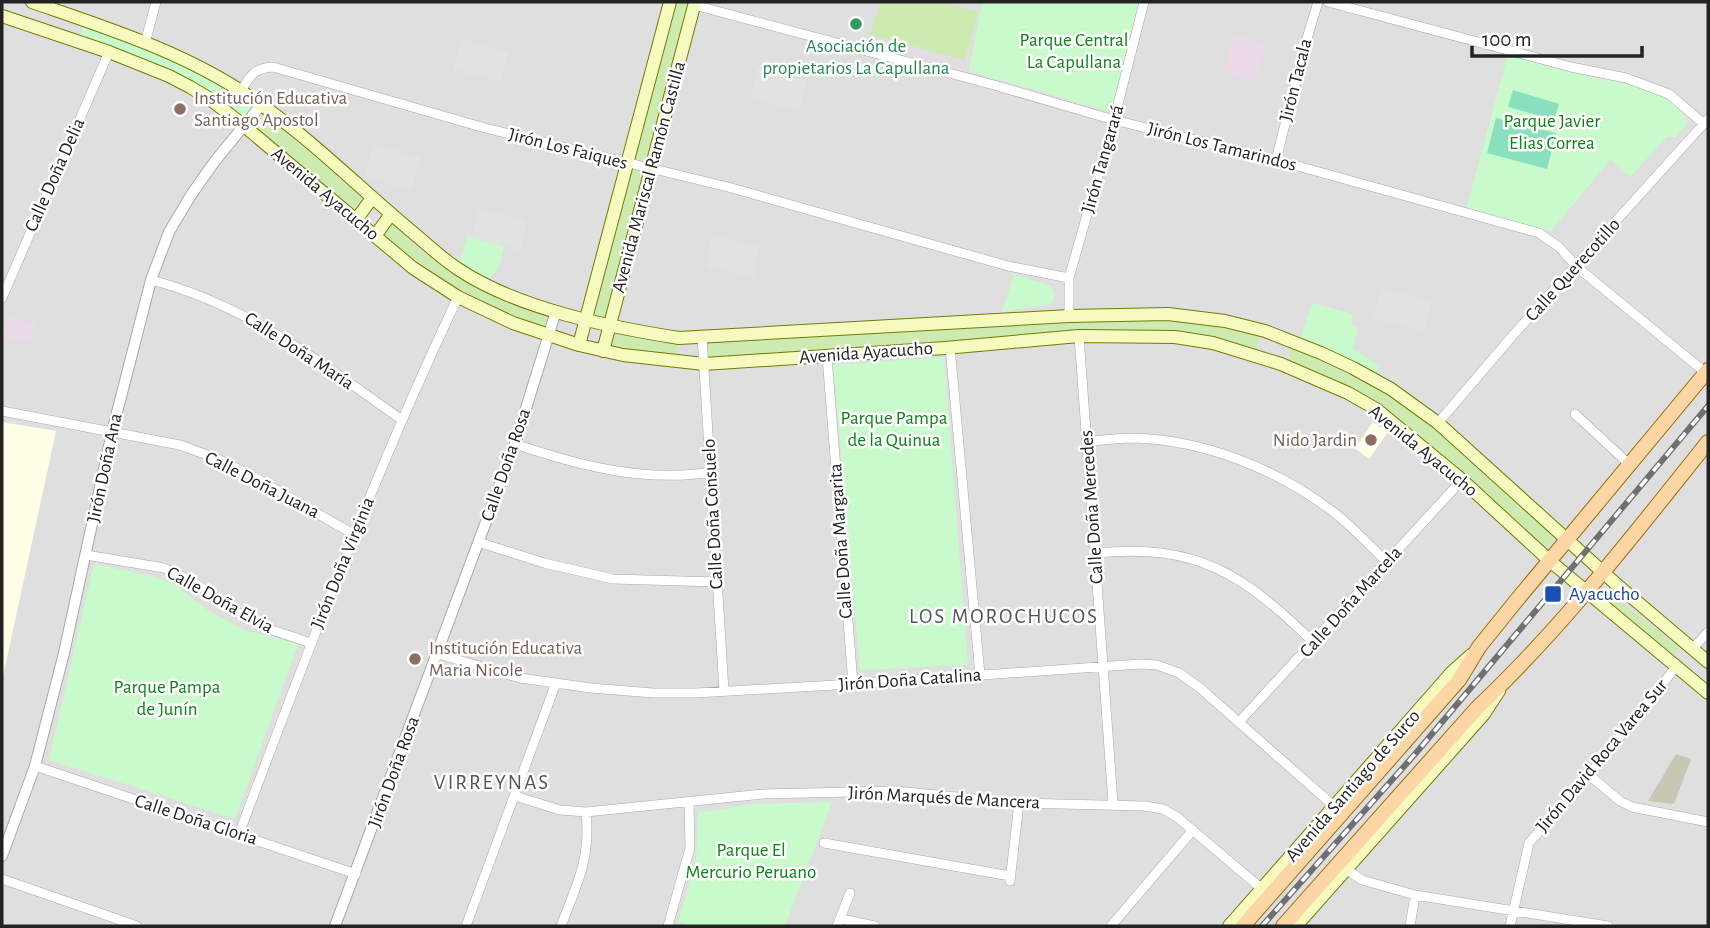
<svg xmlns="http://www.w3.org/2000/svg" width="1710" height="928" font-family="'Alegreya Sans',sans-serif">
  <rect width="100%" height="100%" fill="#f2efe9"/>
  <path fill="#e0dfdf" d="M2 2H1708V926H2Z"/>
  <path fill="#ebdbe8" d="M1235 35 1266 44 1254 82 1224 72Z
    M8 315 35 324 30 342 2 341Z"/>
  <path fill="#ffffe5" d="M2 422 56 431 2 681Z
    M1373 422 1388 432 1369 459 1355 448Z"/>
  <path fill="#c7c7b4" d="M1676 754 1691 759 1674 804 1648 801Z"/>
  <path fill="#cdebb0" d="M673 2H691L649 165 630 162Z
    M881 2H940L978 12 965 60 870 35Z
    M256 116H266L273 119 368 197 355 215 252 127 251 121Z
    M627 166 647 172 608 322 589 317Z
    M390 221 418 249 452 272 550 313 545 330 459 294 379 236Z
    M1185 318 1251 333 1258 337 1257 349 1177 335 705 362 706 341 1073 319Z
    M610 324 679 336 678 362 603 350Z
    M1293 346 1390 394 1435 427 1556 537 1547 548 1420 437 1379 407 1288 361Z
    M1612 595 1680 648 1674 655 1607 601Z"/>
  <path fill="#c8facc" d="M982 2H1139L1111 112 969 71Z
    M84 25 177 61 227 88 258 110 247 112 244 115V121L215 96 80 38Z
    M1508 54C1532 61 1557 70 1582 75 1613 82 1675 89 1688 123L1676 137H1667L1630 177 1610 160 1551 231 1466 210Z
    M468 235 504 247 499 268 489 278H482L459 263Z
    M1014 274 1051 286 1055 295 1051 304 1002 312Z
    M1312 303 1353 314 1351 324 1358 327 1353 349 1381 367 1375 373 1301 337Z
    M944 357 968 665 860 670 833 365Z
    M94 564 152 576 174 584 206 609 244 630 298 644 235 819 49 760Z
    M832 802 785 926H689L678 922 696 860 698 813 752 804Z"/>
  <path fill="#88e0be" d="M1513 90 1559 104 1554 120 1508 107Z
    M1496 118 1556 133 1547 169 1487 153Z"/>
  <path fill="#e2e2e2" d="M461 39 509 52 501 82 453 69Z
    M758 68 807 81 799 112 750 98Z
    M373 144 421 158 411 190 364 176Z
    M478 208 527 220 520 250 471 238Z
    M712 236 760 247 753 277 706 267Z
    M1381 288 1432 301 1425 331 1374 318Z"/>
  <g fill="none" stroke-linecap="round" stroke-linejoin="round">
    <defs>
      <path id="minor" d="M1328 2 1571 67 1626 78 1669 94 1704 124
        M694 5 994 85 1114 120 1276 160 1539 233 1559 247 1577 267 1706 373
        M145 43 156 2
        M241 91C250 75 255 68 273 67L485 128 728 187 1008 266 1069 278
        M1276 160 1305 45 1318 2
        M151 280C248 305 321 363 402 420
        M2 298 109 52
        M1069 316V278L1114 120 1144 2
        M1079 336 1113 803
        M702 337 724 691
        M950 347 980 675
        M827 356 853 684
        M2 411 180 445 218 459 254 477 353 534
        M1575 414 1629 464
        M1438 423 1514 334 1708 119
        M1086 442C1102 440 1119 438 1134 438 1204 440 1277 469 1332 511 1352 526 1369 545 1387 562
        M515 444C577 465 644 483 711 472
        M478 542 544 563 613 579 717 582
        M1095 553C1198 543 1243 574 1314 643
        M86 555 164 568 192 581 232 609 266 628 311 643
        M1692 649 1708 632
        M438 654 520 678 591 688 653 693H696L853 684 1140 664 1157 665 1179 673 1200 688 1335 807
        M1239 722 1462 480
        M35 766 356 874
        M1589 775 1620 801 1632 807 1708 822
        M515 796 560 810 586 812 763 794 896 791 1019 803 1144 806 1163 809 1177 817 1262 889
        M239 834C307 653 375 472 458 297
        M824 843 1010 876
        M1346 869 1362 880 1415 895 1608 926
        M2 879 137 926
        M1010 881 1019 803
        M841 919 875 926
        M466 926 556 683
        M561 926C577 884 591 858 586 812
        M668 926 690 848 689 803
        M837 926 850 893
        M1111 926 1193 830
        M1410 926 1415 895
        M1510 926 1529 843 1589 775 1676 667"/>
      <path id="tertiary" d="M2 856 35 766 64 653 112 432 151 280 169 232 191 195 215 161 261 105
        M335 926 515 444 556 311"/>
      <path id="secondary" d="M32 2C107 28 184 52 250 97 310 137 361 190 417 236 430 247 444 260 458 269 518 309 609 327 679 338L1069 316 1168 314 1225 321 1265 331 1321 353 1353 368 1391 389 1438 423 1615 583 1708 662
        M2 16 109 52 169 76 190 87 210 99 243 125 413 268 458 297 513 323 579 345 623 355 704 364 945 348 1079 336 1175 337 1213 343 1281 364 1348 393 1376 409 1462 480 1550 561 1708 693
        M356 220 372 198
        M375 236 391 214
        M579 345 670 2
        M603 351 695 2
        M1229 926 1451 673 1471 655
        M1296 926 1484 714 1499 691"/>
      <path id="primary" d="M1243 926 1459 680 1479 647 1516 601 1708 370
        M1283 926 1478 707C1563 627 1635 533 1708 442"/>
    </defs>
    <use href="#minor" stroke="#a9a9a9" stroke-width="10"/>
    <use href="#tertiary" stroke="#a9a9a9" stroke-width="12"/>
    <use href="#secondary" stroke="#707d05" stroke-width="14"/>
    <use href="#primary" stroke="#a06b00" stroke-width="16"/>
    <use href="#minor" stroke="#fff" stroke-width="9"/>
    <use href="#tertiary" stroke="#fff" stroke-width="10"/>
    <use href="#secondary" stroke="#f7fabf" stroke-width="12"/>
    <use href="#primary" stroke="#fcd6a4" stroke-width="14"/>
    <defs>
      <path id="rail" d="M1262 926 1416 753 1708 406"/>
    </defs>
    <use href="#rail" stroke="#707070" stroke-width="6"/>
    <use href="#rail" stroke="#fff" stroke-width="3.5" stroke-dasharray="10" stroke-linecap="butt"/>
  </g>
  <circle fill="#2e9e5b" stroke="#fff" stroke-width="2.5" cx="856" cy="24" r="7"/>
  <g fill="#8d6e63" stroke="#fff" stroke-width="2.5">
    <circle cx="180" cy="109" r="7"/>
    <circle cx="1371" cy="440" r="7"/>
    <circle cx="415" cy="659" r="7"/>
  </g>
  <rect fill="#1a4fb4" stroke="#fff" stroke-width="2.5" x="1544" y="585" width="18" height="18" rx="3.5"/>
  <g text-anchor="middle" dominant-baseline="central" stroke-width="5" stroke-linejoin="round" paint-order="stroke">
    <g font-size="19" fill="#0c8416" stroke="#fff">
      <text x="1074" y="40">Parque Central<tspan x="1074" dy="22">La Capullana</tspan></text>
      <text x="1552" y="121">Parque Javier<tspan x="1552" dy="22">Elias Correa</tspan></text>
      <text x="894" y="418">Parque Pampa<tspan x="894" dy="22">de la Quinua</tspan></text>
      <text x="167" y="687">Parque Pampa<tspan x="167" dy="22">de Junín</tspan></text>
      <text x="751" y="850">Parque El<tspan x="751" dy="22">Mercurio Peruano</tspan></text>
    </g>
    <g font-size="19" fill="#27864d" stroke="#fff">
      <text x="856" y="46">Asociación de<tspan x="856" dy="22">propietarios La Capullana</tspan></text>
    </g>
    <g font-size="19" fill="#222" stroke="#fff">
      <text transform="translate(1296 80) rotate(-76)">Jirón Tacala</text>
      <text transform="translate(1222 147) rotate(14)">Jirón Los Tamarindos</text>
      <text transform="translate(568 149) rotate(14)">Jirón Los Faiques</text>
      <text transform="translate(1103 159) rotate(-74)">Jirón Tangarará</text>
      <text transform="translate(55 175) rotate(-66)">Calle Doña Delia</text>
      <text transform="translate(649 177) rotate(-75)">Avenida Mariscal Ramón Castilla</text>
      <text transform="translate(325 194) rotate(40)">Avenida Ayacucho</text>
      <text transform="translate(1573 270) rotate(-48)">Calle Querecotillo</text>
      <text transform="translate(299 351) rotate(33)">Calle Doña María</text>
      <text transform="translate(866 353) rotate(-4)">Avenida Ayacucho</text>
      <text transform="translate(1423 451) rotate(39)">Avenida Ayacucho</text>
      <text transform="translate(506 465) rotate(-71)">Calle Doña Rosa</text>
      <text transform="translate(105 468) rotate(-78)">Jirón Doña Ana</text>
      <text transform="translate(262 485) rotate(27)">Calle Doña Juana</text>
      <text transform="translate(1092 507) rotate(-94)">Calle Doña Mercedes</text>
      <text transform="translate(713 514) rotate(-93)">Calle Doña Consuelo</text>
      <text transform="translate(841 541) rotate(-94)">Calle Doña Margarita</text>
      <text transform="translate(343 563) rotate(-68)">Jirón Doña Virginia</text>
      <text transform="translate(220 600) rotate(29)">Calle Doña Elvia</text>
      <text transform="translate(1351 602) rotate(-48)">Calle Doña Marcela</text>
      <text transform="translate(910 680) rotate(-4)">Jirón Doña Catalina</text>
      <text transform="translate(1602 756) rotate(-50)">Jirón David Roca Varea Sur</text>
      <text transform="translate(394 772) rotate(-70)">Jirón Doña Rosa</text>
      <text transform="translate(1353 786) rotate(-49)">Avenida Santiago de Surco</text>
      <text transform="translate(944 798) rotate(3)">Jirón Marqués de Mancera</text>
      <text transform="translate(196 820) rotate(18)">Calle Doña Gloria</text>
    </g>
    <g font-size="19" fill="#785e54" stroke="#fff" text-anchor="start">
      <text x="194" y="98">Institución Educativa<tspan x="194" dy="22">Santiago Apostol</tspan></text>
      <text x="1357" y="440" text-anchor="end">Nido Jardin</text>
      <text x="429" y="648">Institución Educativa<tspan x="429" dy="22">Maria Nicole</tspan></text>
    </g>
    <g font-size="19" fill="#164399" stroke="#fff" text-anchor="start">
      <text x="1569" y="594">Ayacucho</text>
    </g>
    <g font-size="21" letter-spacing="2" fill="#555" stroke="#fff">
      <text x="1004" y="616">LOS MOROCHUCOS</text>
      <text x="492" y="782">VIRREYNAS</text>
    </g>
  </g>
  <rect width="1710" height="928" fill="none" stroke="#222222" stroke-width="7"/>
  <path d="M1472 46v10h170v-10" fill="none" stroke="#222222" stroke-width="3.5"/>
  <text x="1482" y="46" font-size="21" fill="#222222" stroke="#ffffff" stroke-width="5" paint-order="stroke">100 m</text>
</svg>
